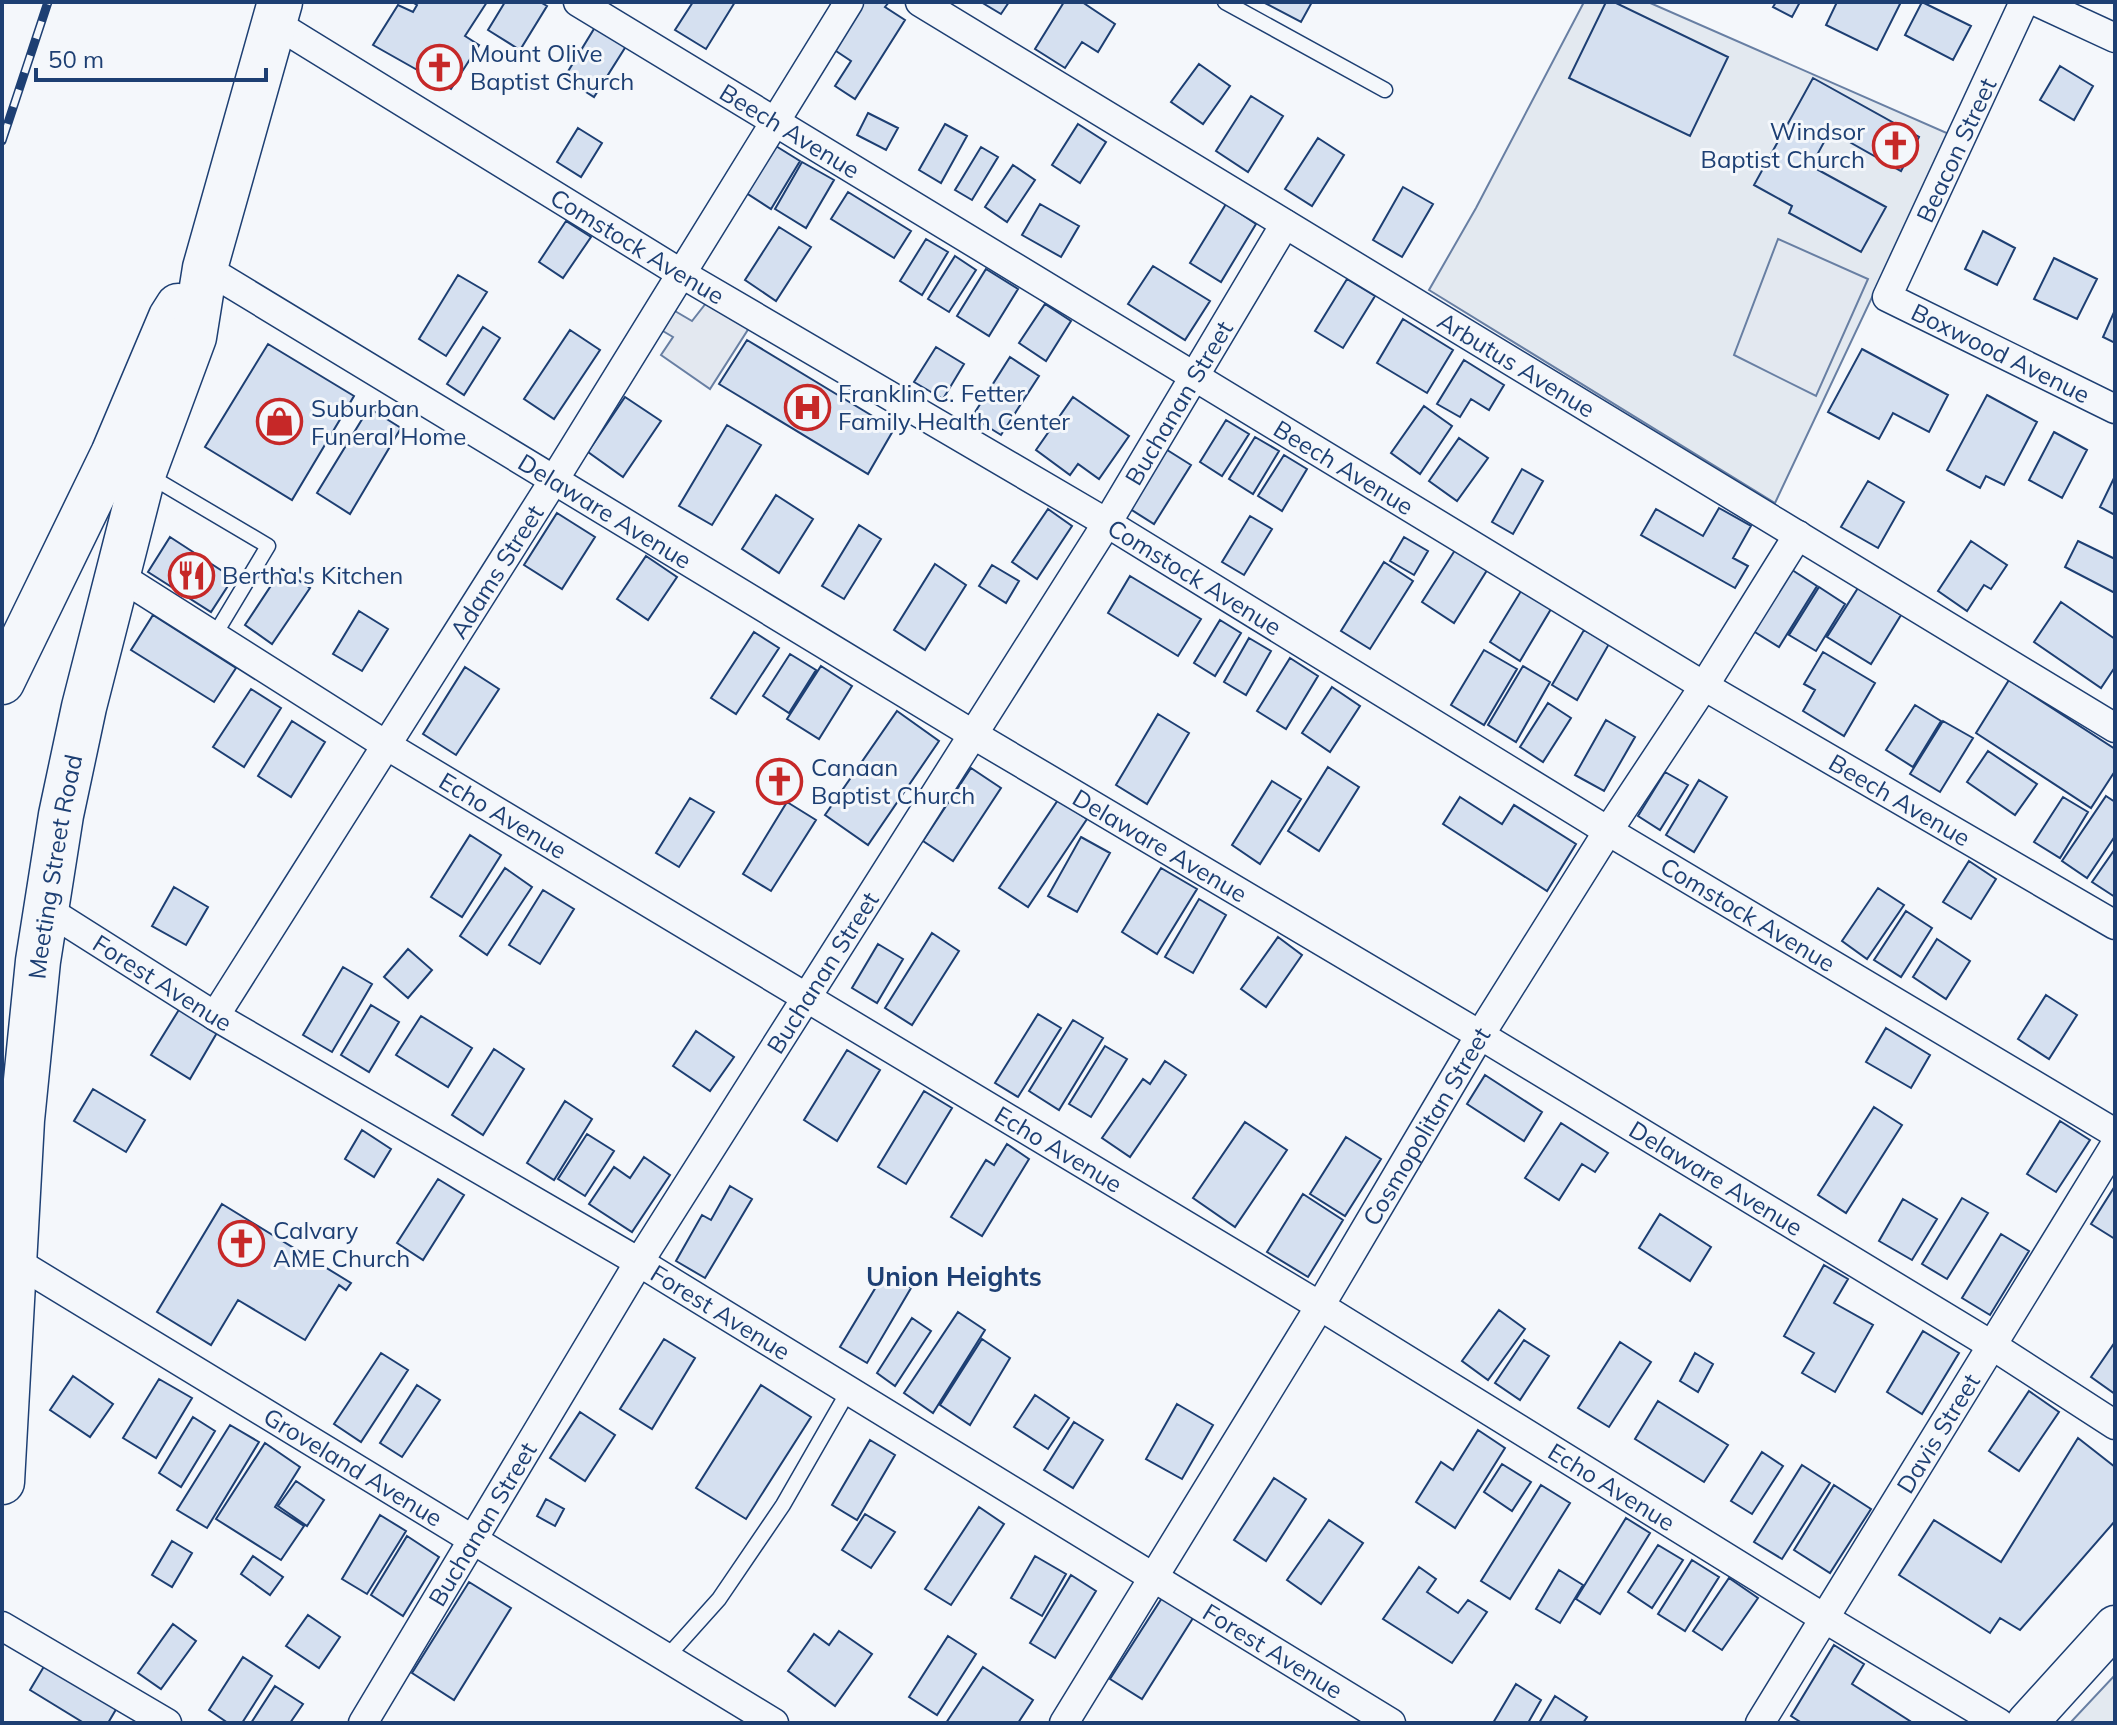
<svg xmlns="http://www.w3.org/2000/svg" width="2117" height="1725" font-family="Mulish,sans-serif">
  <rect width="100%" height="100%" fill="#f4f7fb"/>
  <path fill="#e3e9f0" stroke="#687fa3" stroke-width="2" d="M1584 2H1648L1949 134 1775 503 1429 290 1476 208Z
    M2115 1675V1723H2070Z"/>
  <path fill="#e3e8f0" stroke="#687fa3" stroke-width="2" d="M1778 239 1868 279 1816 396 1734 355Z
    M714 293 756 317 710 389 661 355 673 337 651 324 663 304 692 321Z"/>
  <path fill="#d5e0f0" stroke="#1d3f73" stroke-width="2" d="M412 2H487L465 36 479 45 451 89 373 45 398 5 413 12 417 5Z
    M505 2H540L547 6 520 50 488 30Z
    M693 2H735L706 49 675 30Z
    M859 2H889L885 7 905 20 855 99 835 86 851 61 830 47Z
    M981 2H1009L1001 14Z
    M1064 2H1082L1115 24 1098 52 1082 42 1065 68 1035 49Z
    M1263 2H1312L1301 22Z
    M1606 2H1614L1728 57 1690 136 1569 78Z
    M1776 2H1800L1792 17 1773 7Z
    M1837 2H1901L1877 50 1826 25Z
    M1922 2 1971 26 1953 60 1905 35Z
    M597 24 628 43 594 97 564 78Z
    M1199 64 1230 86 1203 124 1171 102Z
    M2060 66 2093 86 2074 120 2040 100Z
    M1813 78 1919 137 1901 171 1830 131 1811 166 1886 207 1861 252 1789 213 1792 206 1754 185Z
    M1251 96 1283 116 1248 172 1216 151Z
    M868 113 898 128 886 150 857 135Z
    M945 124 967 136 941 183 919 170Z
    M1078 124 1106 142 1080 183 1052 165Z
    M578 128 602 143 581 177 557 162Z
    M1318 138 1344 155 1312 206 1285 189Z
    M771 143 800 161 771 209 740 189Z
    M981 147 998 157 972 200 955 190Z
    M802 162 834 180 806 228 775 209Z
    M1013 165 1035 180 1007 222 985 207Z
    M1403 187 1433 204 1402 257 1373 240Z
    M848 192 911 231 894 258 831 219Z
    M1040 204 1079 226 1061 257 1022 235Z
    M1226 204 1256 224 1221 282 1190 263Z
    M566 221 591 237 563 278 539 262Z
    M779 227 811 247 776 301 745 280Z
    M1983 231 2015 248 1997 285 1965 269Z
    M926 239 948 252 922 295 900 281Z
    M955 256 976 270 949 312 928 299Z
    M2054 258 2097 279 2077 319 2034 299Z
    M1153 266 1210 301 1185 340 1128 304Z
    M986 269 1018 289 989 336 957 316Z
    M458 275 487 292 446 356 419 339Z
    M1347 279 1375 296 1343 348 1315 331Z
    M1045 304 1071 321 1046 361 1019 343Z
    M2115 310V343L2103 337Z
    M1403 319 1453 350 1427 393 1377 363Z
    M483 327 500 338 464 395 447 384Z
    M570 330 600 350 554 419 524 399Z
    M747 340 894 429 868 474 719 384Z
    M268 344 354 396 292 500 205 447Z
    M936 347 964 364 943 399 914 382Z
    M1862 349 1948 395 1929 432 1893 413 1879 439 1828 412Z
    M1010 357 1039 376 1001 435 972 417Z
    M1464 360 1504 385 1489 410 1471 399 1460 417 1437 404Z
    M1987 395 2037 422 2004 485 1986 476 1980 488 1947 470Z
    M625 397 661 421 623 477 588 452Z
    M1073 397 1129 436 1099 479 1078 464 1070 475 1036 450Z
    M1424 406 1452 426 1420 474 1391 453Z
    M369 408 401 428 350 514 317 493Z
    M1226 420 1249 434 1222 476 1200 462Z
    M727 425 761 445 712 525 679 506Z
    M2054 432 2087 450 2062 498 2029 480Z
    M1255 437 1279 451 1253 494 1229 479Z
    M1459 438 1488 458 1457 501 1429 481Z
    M1164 448 1191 465 1154 524 1127 507Z
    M1284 455 1307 469 1282 511 1258 496Z
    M1522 469 1543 481 1513 534 1492 522Z
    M2115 476V515L2100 507Z
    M1868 481 1904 502 1878 548 1841 527Z
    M776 495 813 519 779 573 742 549Z
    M1719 508 1751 526 1733 558 1748 566 1735 588 1641 535 1656 509 1703 536Z
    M1048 509 1072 526 1037 579 1012 562Z
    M557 513 595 537 562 589 524 565Z
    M1250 516 1272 529 1244 575 1222 562Z
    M859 525 881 539 844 599 822 586Z
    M170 537 233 578 211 612 148 572Z
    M1404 537 1428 551 1414 575 1390 561Z
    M1971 541 2007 565 1991 589 1984 585 1967 611 1938 591Z
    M2078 541 2115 559V593L2065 567Z
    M1457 547 1489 567 1454 623 1422 602Z
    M646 556 677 577 648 620 617 599Z
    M1384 562 1413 581 1370 649 1341 631Z
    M935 564 966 585 925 650 894 630Z
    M992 565 1019 581 1006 603 979 586Z
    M1789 568 1817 586 1779 647 1750 629Z
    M282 569 310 588 272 644 245 625Z
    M1130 576 1201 619 1178 656 1108 613Z
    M1819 587 1845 604 1816 651 1789 635Z
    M1858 588 1901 615 1871 664 1827 637Z
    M1521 591 1551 609 1520 661 1490 642Z
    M2061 602 2115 639V667L2101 688 2034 642Z
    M359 611 388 629 362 671 333 654Z
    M153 615 236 668 214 702 131 650Z
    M1220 620 1241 633 1215 676 1194 663Z
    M1584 630 1609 644 1577 700 1552 685Z
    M754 632 779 648 736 714 711 698Z
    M1249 638 1271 651 1246 695 1224 682Z
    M1484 650 1517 669 1484 725 1451 705Z
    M1823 652 1875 683 1844 736 1803 711 1815 690 1804 684Z
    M790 654 816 670 789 713 763 696Z
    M1290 658 1318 676 1286 729 1257 711Z
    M821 666 852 686 819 739 787 719Z
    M1523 666 1550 682 1516 742 1488 725Z
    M465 667 499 689 456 755 423 734Z
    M2009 680 2115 749V771L2091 808 1976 733Z
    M1332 687 1360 706 1330 752 1302 733Z
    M251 689 281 708 244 767 213 747Z
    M1548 703 1571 718 1543 762 1520 747Z
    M1915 705 1941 721 1913 767 1886 750Z
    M897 711 939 741 868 845 825 815Z
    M1158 714 1189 733 1147 804 1116 785Z
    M1606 720 1635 737 1604 791 1575 775Z
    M292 721 325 742 291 797 258 776Z
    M1943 721 1973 738 1940 792 1910 774Z
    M1988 751 2037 784 2015 815 1967 782Z
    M1328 767 1359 787 1319 851 1288 831Z
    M971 768 1001 788 953 861 923 841Z
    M1665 772 1688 785 1660 830 1638 816Z
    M1699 780 1727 797 1694 852 1666 835Z
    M1272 781 1301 799 1260 864 1232 845Z
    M2106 796 2115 802V836L2087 878 2062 861Z
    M1460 797 1502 824 1514 805 1576 844 1547 891 1443 824Z
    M2063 797 2088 812 2060 858 2034 842Z
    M690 798 714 812 679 867 656 853Z
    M1058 800 1087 819 1028 907 999 888Z
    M787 802 816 820 771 891 743 874Z
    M470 835 501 855 462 917 431 897Z
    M1081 837 1110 853 1077 912 1048 896Z
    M2115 849V897L2092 882Z
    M1969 861 1996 879 1971 919 1943 902Z
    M505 868 532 887 487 955 460 936Z
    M1161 868 1197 889 1157 954 1122 932Z
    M174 887 208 907 186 945 152 926Z
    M1878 888 1904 905 1867 959 1842 941Z
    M543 890 574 909 540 964 509 945Z
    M1199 899 1226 915 1193 973 1165 957Z
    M1906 911 1932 928 1901 977 1874 960Z
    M932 933 959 951 912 1025 885 1008Z
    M1278 937 1302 955 1266 1007 1241 989Z
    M1937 939 1970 961 1946 999 1913 977Z
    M878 944 903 959 877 1003 852 988Z
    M408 949 432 970 408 998 384 977Z
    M343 967 372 984 332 1052 303 1035Z
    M2046 995 2077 1015 2049 1059 2018 1039Z
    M371 1005 399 1022 369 1072 341 1055Z
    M180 1008 218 1031 190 1079 151 1055Z
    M1038 1014 1061 1028 1018 1097 995 1083Z
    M421 1016 472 1048 448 1087 396 1055Z
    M1073 1020 1103 1038 1059 1110 1029 1091Z
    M1886 1028 1930 1055 1911 1088 1866 1062Z
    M696 1031 734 1057 710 1091 673 1066Z
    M1105 1046 1127 1059 1091 1117 1069 1104Z
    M494 1049 524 1069 483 1135 452 1115Z
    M847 1050 880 1070 837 1141 804 1120Z
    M1165 1061 1186 1075 1130 1157 1102 1138 1143 1079 1150 1084Z
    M1485 1075 1542 1112 1524 1141 1467 1104Z
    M93 1089 145 1120 126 1152 74 1121Z
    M924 1091 952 1108 906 1184 878 1167Z
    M565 1101 592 1119 554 1180 527 1163Z
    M1874 1107 1902 1125 1846 1213 1818 1195Z
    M2060 1121 2090 1140 2056 1192 2027 1174Z
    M1245 1122 1287 1150 1235 1227 1193 1198Z
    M1561 1123 1608 1153 1595 1172 1582 1164 1559 1200 1525 1178Z
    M362 1130 391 1149 374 1177 345 1159Z
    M587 1134 614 1151 585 1196 558 1179Z
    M1346 1137 1381 1159 1345 1216 1310 1194Z
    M1007 1144 1029 1159 982 1236 951 1217 986 1160 994 1165Z
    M644 1157 670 1175 632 1232 589 1204 614 1167 630 1178Z
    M438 1179 464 1195 423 1260 397 1243Z
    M730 1186 752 1199 705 1278 676 1261 702 1215 711 1220Z
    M2115 1186V1239L2091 1224Z
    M1303 1194 1343 1220 1308 1277 1267 1252Z
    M1962 1198 1988 1213 1947 1279 1922 1264Z
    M1903 1199 1937 1219 1912 1260 1879 1241Z
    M222 1204 351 1283 346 1290 339 1285 305 1340 238 1300 211 1345 157 1312Z
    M1660 1214 1711 1247 1690 1281 1639 1248Z
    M2001 1234 2029 1251 1990 1315 1962 1298Z
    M1824 1265 1848 1279 1834 1303 1873 1325 1835 1392 1802 1373 1814 1353 1784 1336Z
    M885 1272 911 1288 867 1363 840 1347Z
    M1499 1310 1525 1329 1488 1380 1462 1361Z
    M958 1312 985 1330 933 1413 904 1393Z
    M912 1318 931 1331 895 1386 877 1373Z
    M1923 1331 1959 1353 1922 1414 1887 1392Z
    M664 1339 695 1358 652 1429 620 1409Z
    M982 1339 1010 1358 970 1425 940 1405Z
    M1524 1340 1549 1356 1520 1400 1495 1383Z
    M1620 1342 1651 1362 1609 1427 1578 1408Z
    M2115 1342V1394L2091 1377Z
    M381 1353 408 1370 361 1442 334 1424Z
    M1695 1353 1713 1364 1698 1392 1680 1381Z
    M73 1376 113 1404 90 1437 50 1410Z
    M159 1379 192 1398 156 1458 123 1438Z
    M417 1385 440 1400 402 1457 380 1443Z
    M761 1385 811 1417 746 1519 696 1488Z
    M2029 1391 2059 1412 2019 1471 1989 1451Z
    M1035 1395 1069 1418 1048 1449 1014 1427Z
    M1658 1401 1728 1445 1704 1482 1635 1439Z
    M1177 1404 1213 1425 1182 1479 1146 1459Z
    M580 1412 615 1435 585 1481 550 1458Z
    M193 1417 215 1431 181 1487 159 1473Z
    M1074 1422 1103 1440 1073 1488 1044 1470Z
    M230 1425 259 1442 207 1528 177 1510Z
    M1478 1430 1505 1448 1455 1528 1416 1502 1441 1462 1453 1470Z
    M2078 1438 2115 1467V1521L2020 1630 2000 1618 1990 1633 1899 1575 1934 1520 2001 1562Z
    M870 1440 895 1455 857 1520 832 1505Z
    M265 1443 300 1467 275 1507 304 1526 281 1560 216 1519Z
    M1762 1452 1783 1466 1752 1514 1731 1501Z
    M1502 1464 1531 1482 1512 1511 1484 1492Z
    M1802 1465 1830 1483 1782 1559 1754 1542Z
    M1274 1478 1306 1499 1266 1561 1234 1540Z
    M296 1481 324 1500 307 1526 278 1506Z
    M1541 1485 1570 1503 1510 1599 1481 1581Z
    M1834 1485 1871 1509 1830 1573 1794 1550Z
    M546 1499 564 1509 555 1526 537 1516Z
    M979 1507 1004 1524 951 1605 925 1589Z
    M865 1514 895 1532 871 1568 842 1550Z
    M380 1515 406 1531 367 1594 342 1579Z
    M1626 1518 1650 1533 1600 1614 1576 1599Z
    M1329 1520 1363 1543 1321 1604 1287 1580Z
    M407 1536 439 1557 403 1616 371 1595Z
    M172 1541 192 1553 172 1587 152 1575Z
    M1658 1545 1683 1560 1652 1608 1628 1592Z
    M253 1556 283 1577 270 1595 241 1574Z
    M1035 1556 1066 1574 1042 1616 1011 1598Z
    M1692 1560 1719 1577 1685 1631 1658 1614Z
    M1419 1567 1436 1579 1427 1592 1458 1613 1468 1600 1487 1612 1452 1663 1383 1619Z
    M1559 1570 1583 1585 1560 1623 1536 1609Z
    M1071 1575 1096 1591 1055 1658 1030 1643Z
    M1729 1578 1758 1598 1722 1650 1693 1631Z
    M469 1582 511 1608 454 1700 412 1673Z
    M1162 1598 1193 1618 1142 1699 1110 1679Z
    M308 1615 340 1637 319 1668 286 1646Z
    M173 1624 196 1641 161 1689 138 1673Z
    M839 1631 872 1654 835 1706 788 1671 814 1634 829 1645Z
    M948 1636 976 1654 937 1715 909 1697Z
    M1834 1645 1864 1664 1852 1684 1913 1723H1802L1791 1716Z
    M243 1657 272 1676 242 1723H228L209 1710Z
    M46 1663 118 1706 108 1723H84L30 1690Z
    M983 1667 1033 1700 1018 1723H946Z
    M1516 1684 1541 1700 1528 1723H1493Z
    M275 1686 303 1704 290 1723H251Z
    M1555 1696 1587 1717 1583 1723H1539Z"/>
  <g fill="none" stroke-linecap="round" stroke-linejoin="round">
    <defs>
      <path id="lane" d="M1225 2 1385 90
        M148 475 268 546 214 636
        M667 1657 719 1599 783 1505 849 1390"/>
      <g id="street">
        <path id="s1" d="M578 2 1704 686 2115 925"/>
        <path id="s2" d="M920 2 2115 728"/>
        <path id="s3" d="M2024 2 1887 297 2115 409"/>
        <path d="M2037 2 2115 38"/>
        <path id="s4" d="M273 22 682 274 1107 523 1608 831 2115 1133"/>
        <path id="s5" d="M205 268 974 735 1480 1035 1993 1346 2115 1425"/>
        <path id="s6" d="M118 575 386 745 1320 1306 1824 1618 1999 1723"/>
        <path id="s7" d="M46 909 215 1016 639 1262 1391 1723"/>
        <path id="s8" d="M215 1016 554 480 849 2"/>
        <path id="s9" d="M15 1261 774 1723"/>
        <path d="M2 1626 167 1723"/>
        <path id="s10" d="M363 1723 639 1262 1107 523 1285 224"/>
        <path id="s11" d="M1064 1723 1320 1306 1480 1035 1608 831 1704 686 1798 535"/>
        <path id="s12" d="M1760 1723 2115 1145"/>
      </g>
      <path id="secondary" d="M2027 1723 2115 1626"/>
      <g id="primary">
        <path d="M2 682 113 454 171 317 178 306"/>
        <path id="s13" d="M2 1482 22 1120 38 961 61 815 84 707 144 472 194 337 205 268 280 2"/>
      </g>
    </defs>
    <use href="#lane" stroke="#1d3f73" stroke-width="17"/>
    <use href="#street" stroke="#1d3f73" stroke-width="31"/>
    <use href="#secondary" stroke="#1d3f73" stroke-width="43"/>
    <use href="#primary" stroke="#1d3f73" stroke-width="47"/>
    <use href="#lane" stroke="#f4f7fb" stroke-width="14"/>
    <use href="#street" stroke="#f4f7fb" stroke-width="28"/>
    <use href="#secondary" stroke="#f4f7fb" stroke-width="40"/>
    <use href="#primary" stroke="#f4f7fb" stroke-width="44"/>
    <defs>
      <path id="rail" d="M2 141 48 2"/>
    </defs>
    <use href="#rail" stroke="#1d3f73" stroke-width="9"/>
    <use href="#rail" stroke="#f4f7fb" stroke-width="6" stroke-dasharray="18" stroke-linecap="butt"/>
  </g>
  <defs>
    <symbol id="church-ring" viewBox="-11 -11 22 22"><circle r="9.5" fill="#f4f7fb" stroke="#c62828" stroke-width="1.5"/><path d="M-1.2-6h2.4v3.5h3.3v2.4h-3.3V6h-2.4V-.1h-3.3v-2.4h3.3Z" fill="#c62828"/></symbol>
    <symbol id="hospital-ring" viewBox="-11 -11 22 22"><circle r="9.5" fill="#f4f7fb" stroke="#c62828" stroke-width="1.5"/><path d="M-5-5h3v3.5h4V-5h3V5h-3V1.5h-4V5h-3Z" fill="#c62828"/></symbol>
    <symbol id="shop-ring" viewBox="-11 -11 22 22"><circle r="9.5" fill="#f4f7fb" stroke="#c62828" stroke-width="1.5"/><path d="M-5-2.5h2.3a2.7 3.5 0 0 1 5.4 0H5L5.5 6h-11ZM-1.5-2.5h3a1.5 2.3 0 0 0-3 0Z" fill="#c62828"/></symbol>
    <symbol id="restaurant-ring" viewBox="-11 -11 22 22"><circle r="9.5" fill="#f4f7fb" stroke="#c62828" stroke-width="1.5"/><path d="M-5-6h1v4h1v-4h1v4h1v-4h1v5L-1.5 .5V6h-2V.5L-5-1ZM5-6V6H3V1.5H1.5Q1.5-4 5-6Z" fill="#c62828"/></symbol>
  </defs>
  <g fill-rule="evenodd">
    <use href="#church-ring" x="414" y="42" width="51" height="51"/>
    <use href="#church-ring" x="1870" y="120" width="51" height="51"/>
    <use href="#hospital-ring" x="782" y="382" width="51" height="51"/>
    <use href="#shop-ring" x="254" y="396" width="51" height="51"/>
    <use href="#restaurant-ring" x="166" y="550" width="51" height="51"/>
    <use href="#church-ring" x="754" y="756" width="51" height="51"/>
    <use href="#church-ring" x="216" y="1218" width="51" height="51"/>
  </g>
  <g text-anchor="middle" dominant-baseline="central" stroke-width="6" stroke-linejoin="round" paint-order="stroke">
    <g font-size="24" fill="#1d3f73" stroke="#f4f7fb" text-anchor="start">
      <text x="470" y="53">Mount Olive<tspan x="470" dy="28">Baptist Church</tspan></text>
      <text x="1865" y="131" text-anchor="end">Windsor<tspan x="1865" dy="28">Baptist Church</tspan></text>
      <text x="838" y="393">Franklin C. Fetter<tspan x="838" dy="28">Family Health Center</tspan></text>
      <text x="311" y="408">Suburban<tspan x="311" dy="28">Funeral Home</tspan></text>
      <text x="222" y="575">Bertha's Kitchen</text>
      <text x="811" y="767">Canaan<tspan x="811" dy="28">Baptist Church</tspan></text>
      <text x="273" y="1230">Calvary<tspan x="273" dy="28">AME Church</tspan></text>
    </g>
    <g font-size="24" fill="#1d3f73" stroke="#f4f7fb">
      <text stroke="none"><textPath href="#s1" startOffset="248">Beech Avenue</textPath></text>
      <text transform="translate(1956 150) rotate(-65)">Beacon Street</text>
      <text stroke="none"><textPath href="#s4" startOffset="428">Comstock Avenue</textPath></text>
      <text stroke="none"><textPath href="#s3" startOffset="452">Boxwood Avenue</textPath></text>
      <text stroke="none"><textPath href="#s2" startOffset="698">Arbutus Avenue</textPath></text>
      <text stroke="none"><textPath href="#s10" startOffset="1552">Buchanan Street</textPath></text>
      <text stroke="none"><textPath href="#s1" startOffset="896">Beech Avenue</textPath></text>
      <text stroke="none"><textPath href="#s5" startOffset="468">Delaware Avenue</textPath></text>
      <text stroke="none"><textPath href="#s8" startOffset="526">Adams Street</textPath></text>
      <text stroke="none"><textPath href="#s4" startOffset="1076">Comstock Avenue</textPath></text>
      <text stroke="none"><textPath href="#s1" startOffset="1544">Beech Avenue</textPath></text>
      <text stroke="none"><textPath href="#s6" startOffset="454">Echo Avenue</textPath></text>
      <text stroke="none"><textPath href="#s5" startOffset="1116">Delaware Avenue</textPath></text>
      <text stroke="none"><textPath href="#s13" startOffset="618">Meeting Street Road</textPath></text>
      <text stroke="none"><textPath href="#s4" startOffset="1724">Comstock Avenue</textPath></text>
      <text stroke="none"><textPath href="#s10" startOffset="880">Buchanan Street</textPath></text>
      <text stroke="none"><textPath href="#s7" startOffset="138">Forest Avenue</textPath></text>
      <text stroke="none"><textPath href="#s11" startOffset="698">Cosmopolitan Street</textPath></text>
      <text stroke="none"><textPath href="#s6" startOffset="1102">Echo Avenue</textPath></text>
      <text stroke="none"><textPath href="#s5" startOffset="1764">Delaware Avenue</textPath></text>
      <text stroke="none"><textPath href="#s7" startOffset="786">Forest Avenue</textPath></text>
      <text stroke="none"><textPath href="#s12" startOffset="340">Davis Street</textPath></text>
      <text stroke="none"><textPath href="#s9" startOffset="396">Groveland Avenue</textPath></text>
      <text stroke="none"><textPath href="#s6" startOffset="1750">Echo Avenue</textPath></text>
      <text stroke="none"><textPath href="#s10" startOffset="232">Buchanan Street</textPath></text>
      <text stroke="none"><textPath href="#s7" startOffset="1434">Forest Avenue</textPath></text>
    </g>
    <g font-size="26" font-weight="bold" fill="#1d3f73" stroke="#f4f7fb">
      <text x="954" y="1276">Union Heights</text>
    </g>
  </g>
  <rect width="2117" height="1725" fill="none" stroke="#1d3f73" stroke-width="8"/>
  <path d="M36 68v12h230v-12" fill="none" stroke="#1d3f73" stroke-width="4"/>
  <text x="48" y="68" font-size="24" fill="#1d3f73" stroke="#f4f7fb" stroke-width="6" paint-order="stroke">50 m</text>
</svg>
